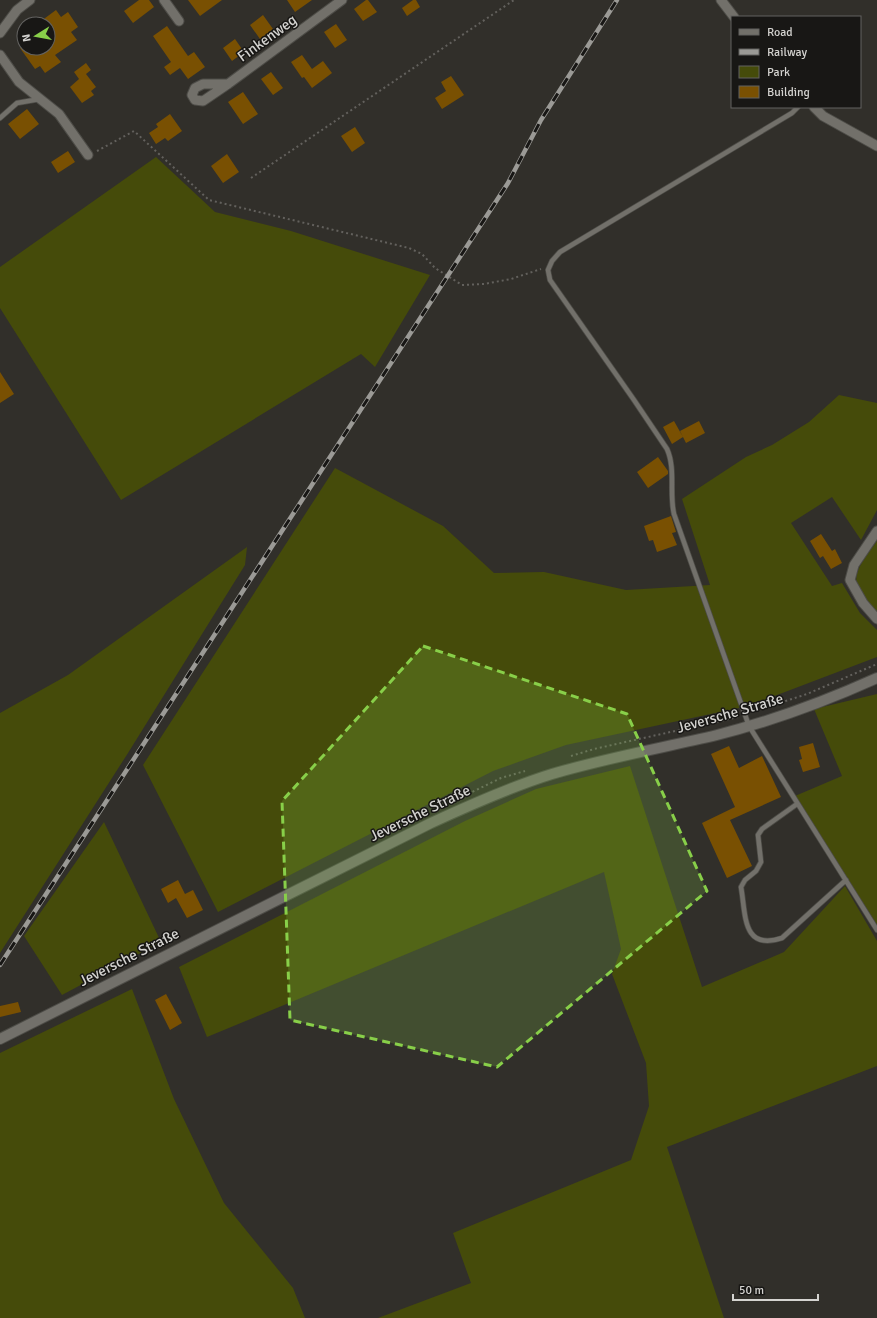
<svg xmlns="http://www.w3.org/2000/svg" width="877" height="1318" font-family="Signika,sans-serif">
  <rect width="100%" height="100%" fill="#312f2a"/>
  <path fill="#454b0a" d="M156 157 215 212 291 231 430 275 375 367 361 354 121 500 0 308V267Z
    M839 395 877 403V510L861 540 832 497 791 523 832 586 842 583 860 613 877 630V657L748 706 566 745 493 771 218 912 143 765 335 468 443 526 494 573 544 572 626 590 710 585 682 499 746 457 772 445 809 422Z
    M877 541V612C845 581 854 573 877 541Z
    M247 547 245 565 128 753 0 953V713L68 675Z
    M877 694V925L795 796 842 776 814 709Z
    M630 766 702 987 784 952 845 886 877 941V1066L667 1147 724 1318H378L471 1283 453 1233 631 1160 649 1106 646 1063 612 974 621 949 604 872 207 1037 179 967 465 821 536 789Z
    M104 822 161 942 62 995 24 936Z
    M132 989 174 1099 224 1203 293 1288 305 1318H0V1053Z"/>
  <path fill="#795002" d="M139 0H149L154 7 133 23 124 11Z
    M188 0H222L200 16Z
    M287 0H312L295 12Z
    M366 0H368L377 12 363 21 354 9Z
    M413 0H416L420 7 407 16 402 8Z
    M56 10 61 17 68 12 78 27 71 32 77 40 55 55 61 62 45 73 40 66 35 69 20 48H48V39L52 36 48 31V24H37Z
    M263 15 273 29 260 39 250 25Z
    M336 24 347 40 335 48 324 32Z
    M167 26 188 56 194 52 205 67 188 79 180 68 170 75 164 67 171 62 153 36Z
    M235 39 244 52 232 61 223 48Z
    M302 55 312 69 323 61 332 73 312 88 304 77 302 78 291 62Z
    M86 63 91 70 86 74 96 87 91 91 94 95 82 103 70 87 79 79 74 72Z
    M271 72 283 88 273 95 261 79Z
    M451 76 464 95 442 109 435 98 446 91 441 82Z
    M243 92 258 114 243 124 228 102Z
    M27 109 39 124 20 139 8 124Z
    M170 114 182 131 168 141 165 138 156 144 149 133 158 127 156 124Z
    M355 127 365 143 352 152 341 136Z
    M68 151 75 162 58 173 51 162Z
    M227 154 239 172 223 183 211 166Z
    M0 372 14 394 0 403Z
    M674 421 683 437 672 444 663 427Z
    M699 421 705 433 686 443 680 431Z
    M658 457 668 471V474L648 488 637 472Z
    M671 516 676 532 672 533 677 545 657 552 653 540 649 541 644 526Z
    M821 534 832 551 835 549 842 563 831 569 823 556 820 558 810 541Z
    M813 743 820 767 803 772 799 760 802 759 799 747Z
    M729 746 739 768 762 756 781 797 730 820 752 866 727 878 702 823 735 807 711 754Z
    M178 880 185 894 193 890 203 910 187 918 176 898 168 903 161 889Z
    M166 994 182 1023 170 1030 155 1000Z
    M18 1002 21 1012 0 1017V1006Z"/>
  <g fill="none" stroke-linecap="round" stroke-linejoin="round">
    <defs>
      <path id="service" d="M798 107 792 113 560 252 552 261 548 270 550 280 634 400 667 449C676 469 669 493 674 514L749 726 877 930
        M0 118 17 103 40 99
        M797 804 762 829 758 835 761 862 756 871 745 880 741 887C746 915 742 951 782 938L846 880"/>
      <path id="minor" d="M164 0 179 21
        M721 0 734 17
        M0 33 17 10 30 0
        M0 55 19 82 59 114 88 155
        M228 84H203L195 88 192 95 195 100 203 101 228 84 342 0
        M814 107 823 116 877 146
        M877 531 854 565 850 580 863 603 877 619"/>
      <path id="tertiary" d="M0 1039 431 823C470 805 510 787 552 774 606 758 662 748 717 735 772 721 826 701 877 678"/>
    </defs>
    <use href="#service" stroke="#4d4c47" stroke-width="6"/>
    <use href="#minor" stroke="#4d4c47" stroke-width="11"/>
    <use href="#tertiary" stroke="#4d4c47" stroke-width="12"/>
    <path stroke="#63615d" stroke-width="2" stroke-dasharray="2 3" stroke-linecap="butt" d="M97 151 134 131 209 200 409 248 422 254 435 268 462 285 484 284 511 279 541 269
      M251 178 514 0
      M752 712 807 694 877 664
      M571 756 594 749 738 717
      M468 794 501 778 525 771"/>
    <use href="#service" stroke="#72706a" stroke-width="4.5"/>
    <use href="#minor" stroke="#72706a" stroke-width="9"/>
    <use href="#tertiary" stroke="#72706a" stroke-width="10"/>
    <defs>
      <path id="rail" d="M0 965 508 183 541 120 617 0"/>
    </defs>
    <use href="#rail" stroke="#9b9a96" stroke-width="4.5"/>
    <use href="#rail" stroke="#181715" stroke-width="3" stroke-dasharray="9" stroke-linecap="butt"/>
  </g>
  <path fill="#88cf49" fill-opacity="0.2" stroke="#88cf49" stroke-width="3" stroke-dasharray="8 5" stroke-linejoin="round" d="M423 646 627 714 707 891 497 1067 290 1020 282 801Z"/>
  <g text-anchor="middle" dominant-baseline="central" stroke-width="3" stroke-linejoin="round" paint-order="stroke">
    <g font-size="15" fill="#d4d3d0" stroke="#181715">
      <text transform="translate(267 38) rotate(-36)">Finkenweg</text>
      <text transform="translate(730 713) rotate(-16)">Jeversche Straße</text>
      <text transform="translate(420 813) rotate(-26)">Jeversche Straße</text>
      <text transform="translate(129 957) rotate(-27)">Jeversche Straße</text>
    </g>
  </g>
  <rect x="731" y="16" width="130" height="92" fill="#181715" stroke="#636260"/>
  <rect x="739" y="29" width="20" height="6" fill="#72706a" stroke="#636260"/>
  <text x="767" y="36" font-size="12" fill="#d4d3d0">Road</text>
  <rect x="739" y="49" width="20" height="6" fill="#9b9a96" stroke="#636260"/>
  <text x="767" y="56" font-size="12" fill="#d4d3d0">Railway</text>
  <rect x="739" y="66" width="20" height="12" fill="#454b0a" stroke="#636260"/>
  <text x="767" y="76" font-size="12" fill="#d4d3d0">Park</text>
  <rect x="739" y="86" width="20" height="12" fill="#795002" stroke="#636260"/>
  <text x="767" y="96" font-size="12" fill="#d4d3d0">Building</text>
  <g transform="translate(36 36) rotate(259)"><circle r="19" fill="#181715" stroke="#636260"/>
  <path d="M0-3L7 15L0 10L-7 15Z" fill="#88cf49"/>
  <text y="-6" font-size="11" font-weight="bold" text-anchor="middle" fill="#d4d3d0">N</text>
  </g>
  <path d="M733 1294v6h85v-6" fill="none" stroke="#d4d3d0" stroke-width="2"/>
  <text x="739" y="1294" font-size="12" fill="#d4d3d0" stroke="#181715" stroke-width="3" paint-order="stroke">50 m</text>
</svg>
